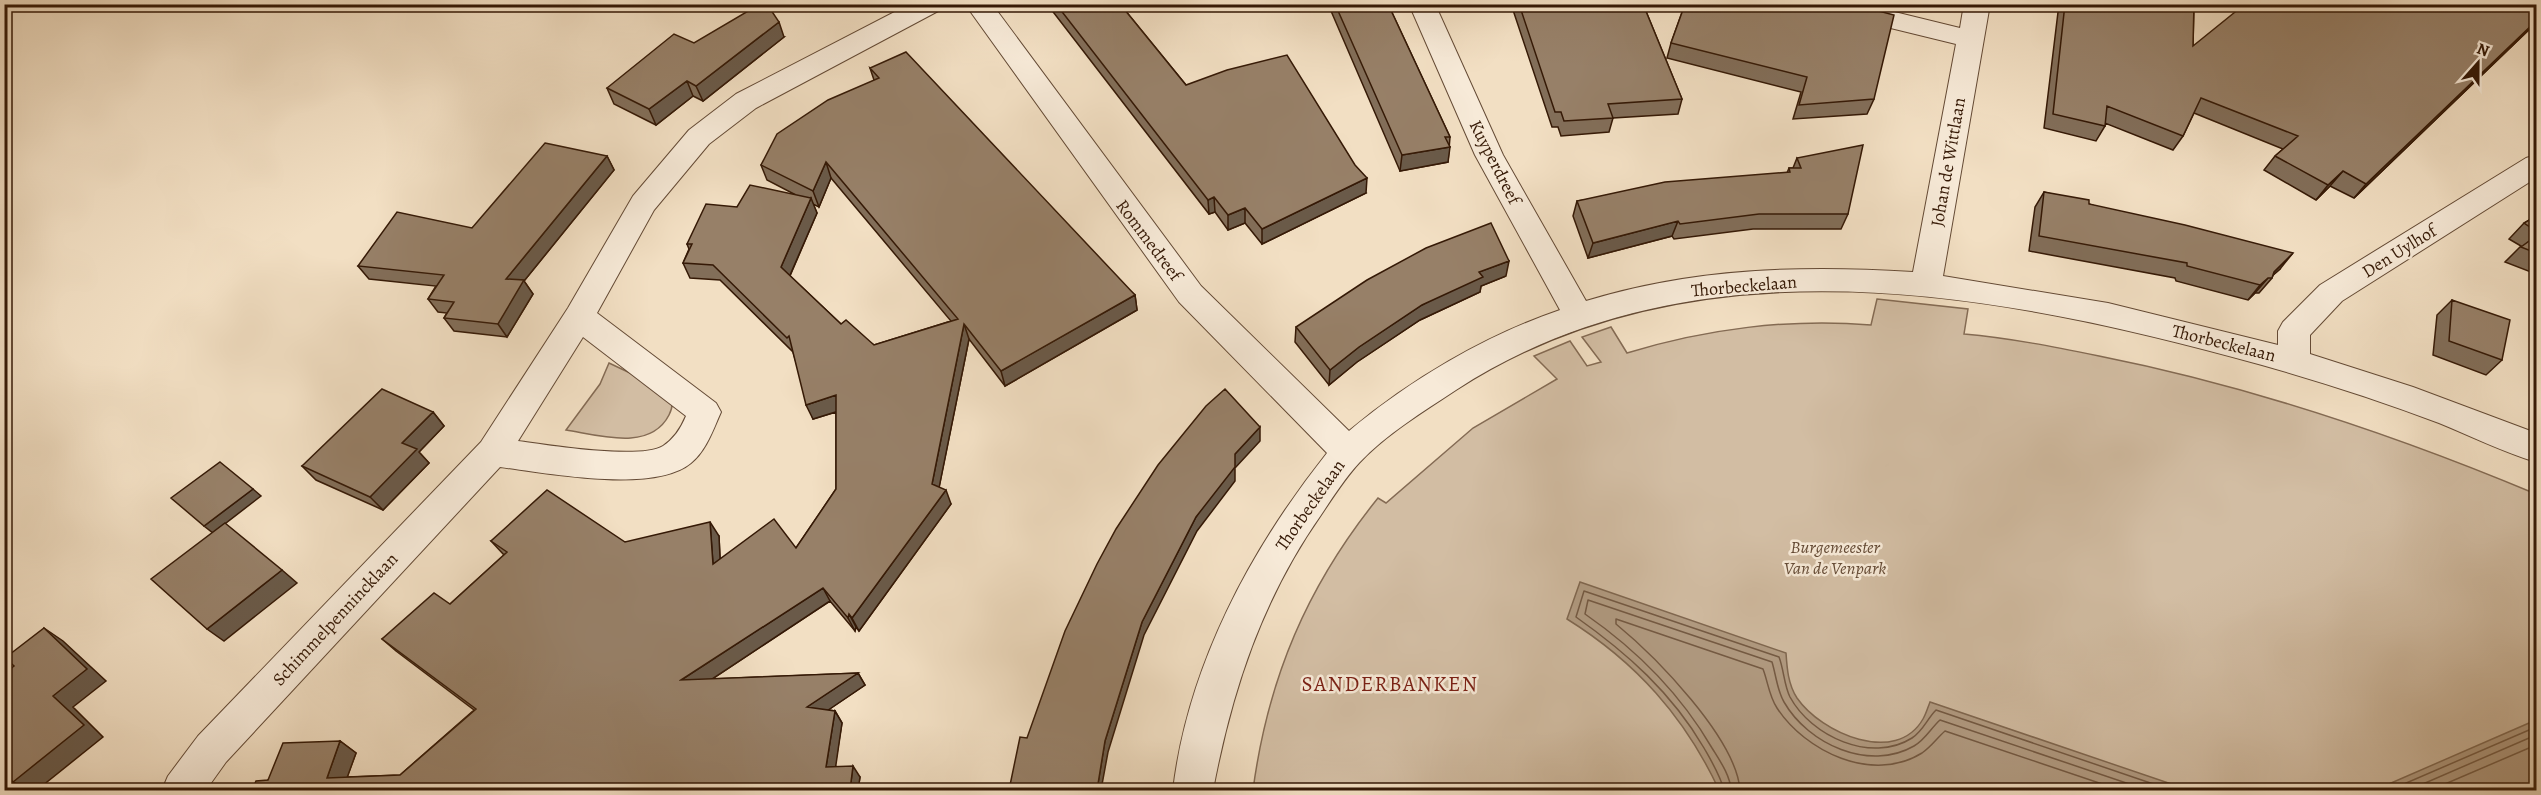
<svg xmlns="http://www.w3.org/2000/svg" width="2541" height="795" font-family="Alegreya,serif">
  <rect width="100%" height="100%" fill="#f2dfc3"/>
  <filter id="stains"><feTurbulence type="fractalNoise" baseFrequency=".00333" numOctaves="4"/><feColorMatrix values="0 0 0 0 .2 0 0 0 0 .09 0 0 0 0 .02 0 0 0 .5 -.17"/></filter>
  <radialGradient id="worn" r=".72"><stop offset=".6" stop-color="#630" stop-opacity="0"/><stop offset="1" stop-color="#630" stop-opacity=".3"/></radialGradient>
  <path fill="#d2bda3" stroke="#846b54" stroke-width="1.5" d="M1877 299 1968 309 1964 334C2010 338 2055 347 2099 356 2250 386 2395 435 2536 494V790H1253C1268 678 1307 586 1378 498L1386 503 1473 428 1557 379 1534 356 1570 341 1587 366 1601 362 1582 337 1611 327 1627 353C1705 329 1790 318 1871 325Z
    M609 363 666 390C673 399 674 405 669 415 650 452 598 435 566 430L600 384Z"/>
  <path fill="#b29c83" stroke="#806851" stroke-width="1.5" d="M1580 582 1786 653C1787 668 1788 684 1797 698 1821 733 1896 766 1923 719 1926 714 1928 707 1930 702L2189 790H1719C1685 717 1636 662 1567 619Z
    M2536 720V790H2375Z"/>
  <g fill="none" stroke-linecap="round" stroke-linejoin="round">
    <path stroke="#745a44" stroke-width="1.5" d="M1724 790C1720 775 1712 762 1704 748 1672 693 1627 653 1576 617L1584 591 1779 657C1784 670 1784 685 1790 697 1811 736 1871 764 1912 738 1923 731 1927 719 1936 710L2171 790
      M1731 790C1730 775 1720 761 1712 748 1680 693 1637 650 1585 614L1588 600 1772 662C1776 675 1777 690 1784 702 1808 744 1869 772 1914 746 1925 740 1931 728 1940 720L2147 790
      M1740 790C1736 738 1655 656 1616 624V619L1763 669C1768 682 1769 696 1777 708 1805 751 1872 784 1922 753 1931 747 1937 738 1945 731L2120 790
      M2390 790 2536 727
      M2409 790 2536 735
      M2431 790 2536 745"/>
    <defs>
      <path id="minor" d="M910 4H944L940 10 756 108 709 144 654 210 597 313 716 403 721 412C713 430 706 451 691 463 654 494 546 473 500 467L226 762 206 790H162L168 776 198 736 481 442 568 308 633 196 689 130 736 94ZM583 337 686 416C681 428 674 439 663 446 640 460 547 445 518 441Z
        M965 4H992L1201 286 1349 431C1410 380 1484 336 1560 310L1475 155 1409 4H1435L1503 155 1586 301C1693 268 1802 265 1913 272L1956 44 1817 10 1813 4H1862L1960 28 1964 4H1990L1943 276 2108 303 2278 345V331L2283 322 2320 285 2526 158 2536 155V178L2342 301 2310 335V354L2413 387 2536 433V462C2503 452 2471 436 2439 423 2381 401 2322 382 2262 365 2003 293 1697 233 1456 390 1423 412 1386 434 1359 463 1345 478 1333 497 1321 515 1262 599 1232 690 1213 790H1173C1188 666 1250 550 1327 453L1179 302Z"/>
    </defs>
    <use href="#minor" stroke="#644a35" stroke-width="2"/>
    <use href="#minor" fill="#f7ead8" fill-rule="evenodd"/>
  </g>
  <path fill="#826e59" stroke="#351906" stroke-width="1.5" fill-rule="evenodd" d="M1047 4H1120L1186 85 1366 193 1262 244 1245 223 1228 230 1215 212 1209 214Z
    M1328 4H1388L1450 137 1448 162 1400 171Z
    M1511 4H1643L1682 99 1678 114 1613 118 1609 132 1561 136 1558 127H1552Z
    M1685 4 1874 99 1867 114 1793 119 1801 92 1667 58 1671 43Z
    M1873 4H1894L1892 9Z
    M2059 4H2194L2193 46 2536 4V23L2354 198 2330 186 2316 200 2264 170 2275 156 2283 149 2194 113 2183 136 2173 150 2105 123V126L2096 141 2044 128Z
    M784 37 703 101 693 96 656 125 614 104 607 88 694 43Z
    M870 68 1135 295 1137 310 1005 386 969 339 939 487 951 504 859 631 856 627 855 631 830 601 712 679 858 673 865 685 828 710 835 711 842 723 835 766 860 777 858 790H252L268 780 340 741 356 753 347 777 400 775 474 710 396 651 382 639 450 604 504 555 491 541 625 542 719 536 720 559 796 548 836 489V412L813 419 793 352 720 280 690 278 683 263 689 249 687 244 737 207 794 194 767 180 761 165 874 80ZM831 178 951 321 874 345 841 324 790 276 817 213 813 204 819 207Z
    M607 156 614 170 524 281 533 294 507 337 454 331 444 318 447 313 438 312 428 299 436 286 369 279 358 266 472 228Z
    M1797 158 1848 214 1841 229H1753L1674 239 1672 236 1588 258 1573 216 1577 201 1787 173 1789 168H1793Z
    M2044 192 2089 204 2280 269 2273 275 2272 278 2259 293H2255L2248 300 2176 281 2175 278 2029 251 2035 207Z
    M2536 216V274L2505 262 2521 246 2509 239 2524 223Z
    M1506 276 1481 286 1480 292 1420 320 1357 362 1329 385 1295 342 1296 327Z
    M2452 300 2502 360 2486 375 2433 355 2437 315Z
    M433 412 444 426 419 452 429 463 383 510 316 480 302 466Z"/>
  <path fill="#6a5a49" stroke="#351906" stroke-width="1.5" d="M2536 21V23L2354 198 2366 184Z
    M779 22 784 37 703 101 696 86Z
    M687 81 693 96 656 125 649 109Z
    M1450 147 1448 162 1400 171 1402 155Z
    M607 156 614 170 524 281 533 294 507 337 498 324 506 279Z
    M826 162 831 178 819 207 813 191Z
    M2343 171 2330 186 2316 200 2328 185Z
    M1367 178 1366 193 1262 244V229Z
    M1214 197 1215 212 1209 214 1208 200Z
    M811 198 817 213 787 282 781 267Z
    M1245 208V223L1228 230V215Z
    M1678 221 1672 236 1588 258 1593 243Z
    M2293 253 2280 269 2270 278 2274 272Z
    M1509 261 1506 276 1481 286 1480 292 1420 320 1357 362 1329 385 1330 370 1359 347 1422 305 1479 272Z
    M2268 278 2255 293 2248 300 2260 285Z
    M1135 295 1137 310 1005 386 1001 371Z
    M964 324 969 339 937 498 932 484Z
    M836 395 842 410 813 419 806 405Z
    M433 412 444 426 419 452 429 463 383 510 370 497 402 443Z
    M1260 427V441L1235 468V481L1197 531 1144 635 1108 752 1101 790H1097L1105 741 1142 622 1196 517 1235 454Z
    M253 489 261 496 213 533 204 526Z
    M946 490 951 504 859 631 852 618Z
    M710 522 719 536 721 578 713 564Z
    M282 570 297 583 224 641 207 629Z
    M823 588 830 601 691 693 681 680Z
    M849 614 856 627 855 631 848 618Z
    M44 628 63 641 106 681 73 707 103 737 37 790H29L13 782Z
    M858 673 865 685 815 719 807 707Z
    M835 711 842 723 834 778 826 767Z
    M340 741 356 753 343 789 327 778Z
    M853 766 860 777 858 790H850Z
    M4 768 15 774 4 782Z"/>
  <path fill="#978068" stroke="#351906" stroke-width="1.5" d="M760 4H767L779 22 696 86 687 81 649 109 607 88 674 34 694 43Z
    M1056 4H1120L1186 85 1227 70 1287 55 1355 165 1367 178 1262 229 1245 208 1228 215 1214 197 1208 200Z
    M1335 4H1388L1450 137H1445L1450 147 1402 155Z
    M1519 4H1643L1682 99 1608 104 1613 118 1564 121 1561 112H1555Z
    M1685 4H1852L1894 15 1874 99 1799 105 1807 77 1671 43Z
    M2065 4H2194L2193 46 2245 4H2536V21L2366 184 2343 171 2328 185 2275 156 2298 136 2201 98 2183 136 2107 106 2105 126 2053 114Z
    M906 52 1135 295 1001 371 964 324 932 484 946 490 852 618 849 614 848 618 823 588 681 680 858 673 807 707 835 711 826 767 853 766 850 790H252L256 781 268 780 283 743 340 741 327 778 400 775 476 709 382 639 434 593 450 604 507 552 491 541 547 490 625 542 710 522 713 564 774 519 796 548 836 489V395L806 405 789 336 787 338 713 265 683 263 692 244H687L706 204 737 207 750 185 811 198 781 267 841 324 846 320 874 345 958 319 826 162 813 191 761 165 777 134 828 100 879 78 870 68Z
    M545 143 607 156 506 279 524 280 498 324 444 318 454 302 428 299 444 275 358 266 397 212 472 228Z
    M1863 145 1848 214H1759L1680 224 1678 221 1593 243 1577 201 1665 182 1790 172 1789 168H1801L1797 158Z
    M2044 192 2089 200V204L2185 225 2293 253 2274 272 2272 278H2268L2260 285 2187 266V263L2039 236Z
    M2536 216V231L2524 223Z
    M1491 223 1509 261 1479 272 1483 277 1422 305 1359 347 1330 370 1296 327 1367 280 1426 248Z
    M2536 236V253L2521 247Z
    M2452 300 2510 320 2502 360 2449 341Z
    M382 389 433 412 402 443 417 449 370 497 302 466Z
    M1225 389 1260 427 1235 454V467L1196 517 1142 622 1105 741 1097 790H1009L1020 737 1027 738 1065 631 1097 564 1116 529 1158 465 1206 406Z
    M220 462 253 489 204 526 171 498Z
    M225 523 282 570 207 629 151 579Z
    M44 628 87 669 53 696 84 725 13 782 4 773V674L14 666 5 658Z"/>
  <g text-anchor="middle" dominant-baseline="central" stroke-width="5" stroke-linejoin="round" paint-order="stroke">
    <g font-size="18" fill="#351906" stroke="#f7ead8">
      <text transform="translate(1495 162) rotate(63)">Kuyperdreef</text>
      <text transform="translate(1948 162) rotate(-80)">Johan de Wittlaan</text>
      <text transform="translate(1149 240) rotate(53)">Rommedreef</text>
      <text transform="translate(2399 251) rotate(-32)">Den Uylhof</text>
      <text transform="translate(1744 286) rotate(-5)">Thorbeckelaan</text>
      <text transform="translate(2224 343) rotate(14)">Thorbeckelaan</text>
      <text transform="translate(1310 505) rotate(-55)">Thorbeckelaan</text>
      <text transform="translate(335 619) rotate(-47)">Schimmelpennincklaan</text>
    </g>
    <g font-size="18" font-style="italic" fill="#644a35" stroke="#f7ead8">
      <text x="1835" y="547">Burgemeester<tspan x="1835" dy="21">Van de Venpark</tspan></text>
    </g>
    <g font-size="21" letter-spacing="1.5" fill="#7a1f14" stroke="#f7ead8">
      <text x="1390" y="684">SANDERBANKEN</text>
    </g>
  </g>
  <rect width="2541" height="795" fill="none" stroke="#f2dfc3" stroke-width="24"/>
  <rect x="6" y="6" width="2529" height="783" fill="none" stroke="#351906" stroke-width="3"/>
  <rect x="12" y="12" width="2517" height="771" fill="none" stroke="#351906" stroke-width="1.5"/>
  <g transform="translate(2478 63) rotate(21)" stroke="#f7ead8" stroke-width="4.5" paint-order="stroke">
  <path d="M0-4.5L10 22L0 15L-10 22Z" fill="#351906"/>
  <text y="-9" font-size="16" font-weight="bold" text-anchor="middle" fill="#351906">N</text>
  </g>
  <rect width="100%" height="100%" filter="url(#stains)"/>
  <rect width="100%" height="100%" fill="url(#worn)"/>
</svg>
